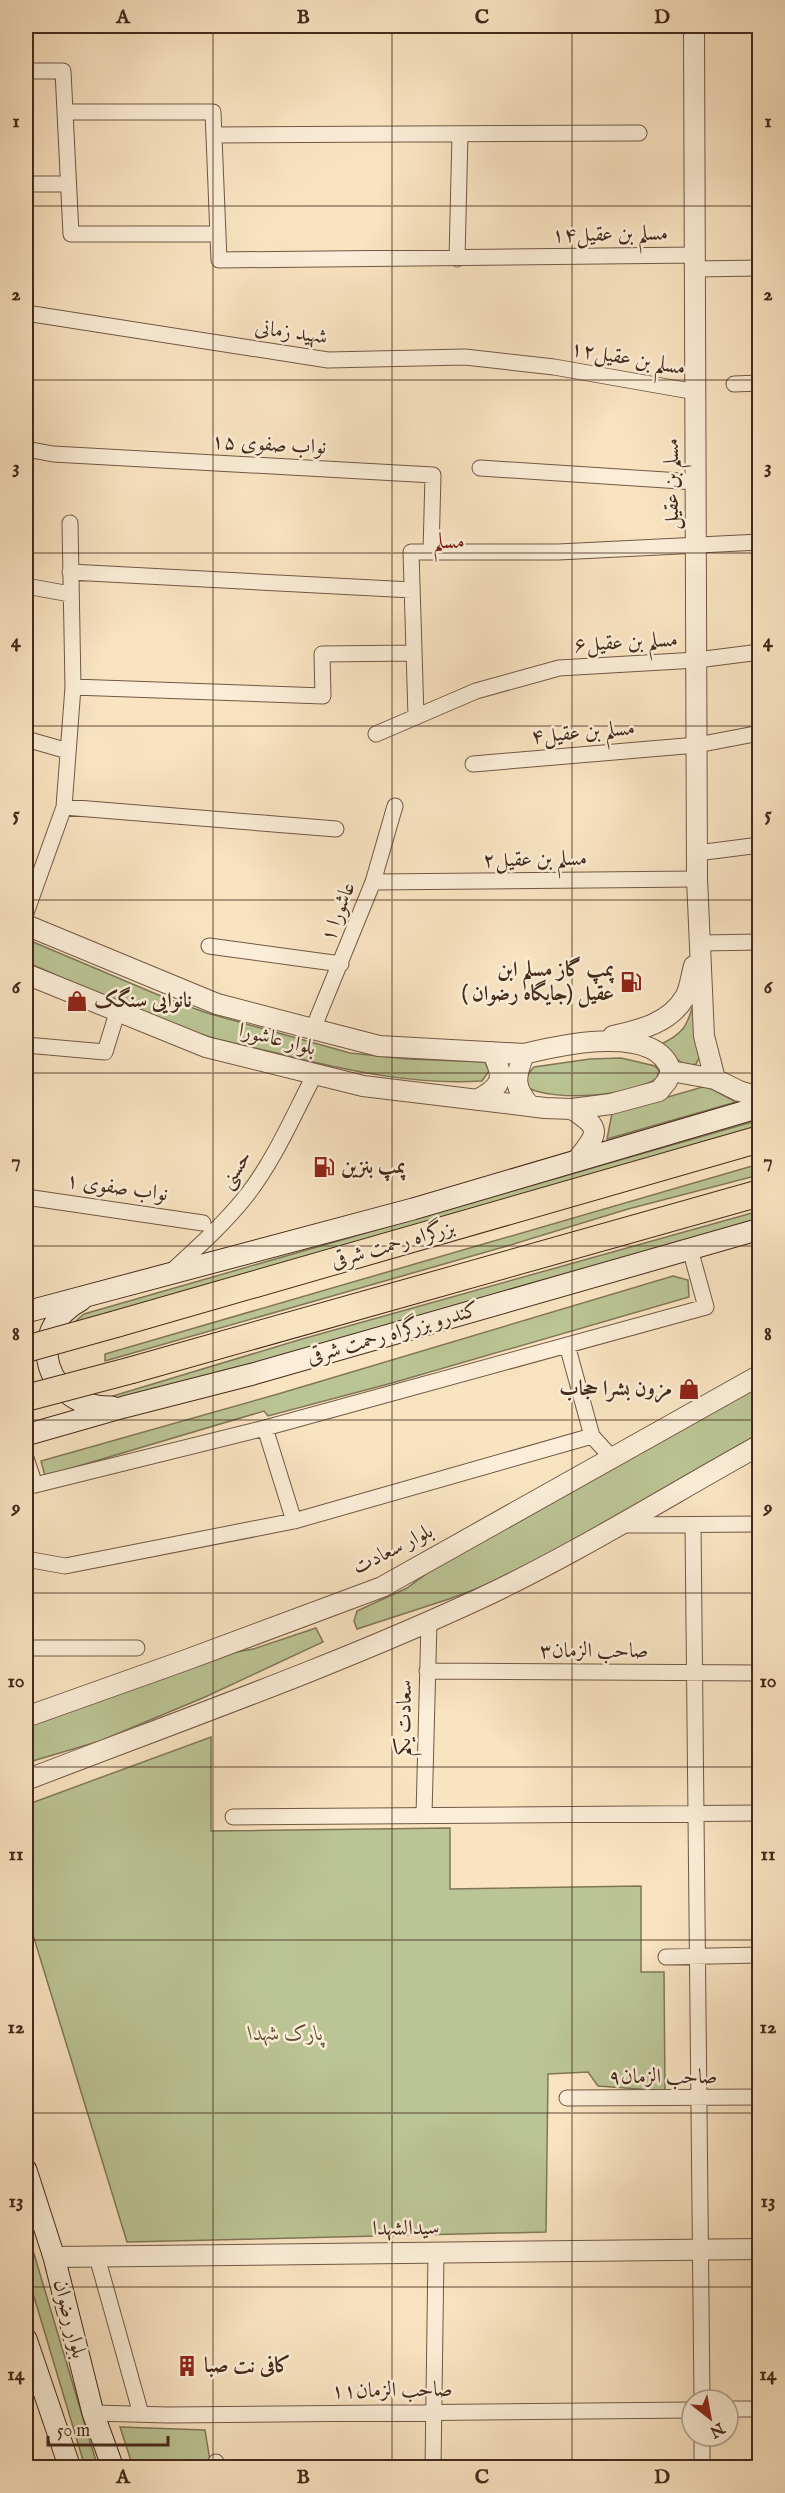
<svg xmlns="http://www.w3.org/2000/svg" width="785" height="2493" font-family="'IM FELL English',Amiri,serif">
  <rect width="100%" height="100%" fill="#f9e3c1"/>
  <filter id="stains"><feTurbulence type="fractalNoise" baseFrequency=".00333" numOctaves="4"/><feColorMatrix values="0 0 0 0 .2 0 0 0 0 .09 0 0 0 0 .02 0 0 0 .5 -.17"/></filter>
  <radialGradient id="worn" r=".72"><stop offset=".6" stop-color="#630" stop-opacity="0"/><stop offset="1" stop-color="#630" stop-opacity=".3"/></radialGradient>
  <path fill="#bbc494" stroke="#807657" stroke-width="1.5" d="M26 939 168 999 207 1013 350 1053 408 1059 485 1062 489 1071 482 1081C418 1085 354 1072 292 1057 263 1049 232 1044 203 1035 142 1015 84 987 26 962Z
    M695 999 700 1056 696 1064 687 1066 657 1046C684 1034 687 1027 695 999Z
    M621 1058 655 1066 659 1071 657 1078C631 1096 557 1102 528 1088 525 1079 527 1074 534 1067L590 1059Z
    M706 1086 736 1102 607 1139 612 1113Z
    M759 1120V1128L71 1325 84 1314Z
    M759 1164V1175L628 1209 507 1246 105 1361V1354Z
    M759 1211V1219L116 1402 106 1398 302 1339Z
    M673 1276 688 1280 689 1297 392 1383 268 1416 264 1411 45 1476 41 1461 278 1394Z
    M759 1384V1439L513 1575 449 1599 357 1629 354 1621 357 1611 407 1588 445 1560Z
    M316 1628 323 1642 205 1697 100 1741 26 1763V1727L214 1656 253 1649Z
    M211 1737V1831L450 1828V1889L641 1886V1972H664L665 2091 598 2086 588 2072 548 2074 546 2232 127 2242 26 1912V1805Z
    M26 2227 91 2445 98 2467H85L26 2270Z
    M120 2427 205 2430 211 2467H133Z"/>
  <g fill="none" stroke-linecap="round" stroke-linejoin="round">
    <defs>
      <path id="minor" d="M26 71H63L71 234H218
        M65 112H213L219 260 695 255
        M214 135 639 133
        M26 184H68
        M457 259 460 134
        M695 269 760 268
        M26 313 328 360 465 357 554 367 696 392
        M734 384 760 383
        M26 449 53 454 433 475 431 552
        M480 468 696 482
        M70 572 412 590
        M26 586 70 594
        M73 687 323 696 322 654 414 653
        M416 716 411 552H558L760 542
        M376 734 476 691 559 668 697 660 760 652
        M26 739 68 751
        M473 764 697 745 760 733
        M64 807 336 829
        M697 853 760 845
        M373 882 697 879
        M26 913 64 807 73 687 70 523
        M702 943 760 942
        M209 946 341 964
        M313 1029 373 882 395 806
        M26 1045 105 1052 117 1013
        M26 1197 203 1223
        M172 1271C198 1247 225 1223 247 1195 275 1159 294 1114 315 1074
        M265 1428 294 1521
        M592 1436 611 1457
        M26 1458 35 1485 265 1428 706 1307 690 1249
        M622 1525 760 1524
        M693 1525 702 2400
        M26 1559 65 1566 294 1521 592 1436 567 1345
        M26 1648H137
        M427 1671 760 1673
        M424 1815 429 1622
        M233 1817 760 1813
        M666 1957 760 1955
        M567 2098 760 2097
        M97 2257 141 2414
        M728 2409H760
        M93 2413 168 2415 692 2410
        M702 2436V2468
        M216 2468V2462
        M433 2468 436 2253"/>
      <path id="tertiary" d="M694 26 697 879 704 1036 715 1079 739 1091 760 1097
        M26 925 217 1004 313 1029 379 1046 524 1054
        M26 974 206 1047 363 1086 545 1108 572 1109 611 1104 659 1091 667 1081 671 1071C656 1023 560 1045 524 1054 515 1077 513 1087 530 1106
        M613 1036C640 1030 670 1023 685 997 690 989 691 976 694 966
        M671 1071 715 1079
        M477 1100C503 1086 505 1078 492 1052
        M572 1109C603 1129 598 1133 577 1160
        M26 1717 186 1660 382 1587 760 1375
        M26 1780C176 1722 330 1668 477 1600 574 1555 666 1497 760 1445
        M54 2257 760 2249"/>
      <path id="secondary" d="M81 1300C21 1332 46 1409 112 1407
        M26 1312 413 1209 760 1107
        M26 1435 124 1407 253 1374 760 1229
        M26 2170 54 2257 93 2413 113 2468
        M26 2339 70 2468"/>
      <path id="trunk" d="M116 1324 760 1139
        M132 1370 760 1193"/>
    </defs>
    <use href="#minor" stroke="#715844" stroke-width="17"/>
    <use href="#tertiary" stroke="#715844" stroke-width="22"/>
    <use href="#secondary" stroke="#44291a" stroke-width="23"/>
    <use href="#trunk" stroke="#44291a" stroke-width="28"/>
    <use href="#minor" stroke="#fbedd7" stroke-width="15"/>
    <use href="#tertiary" stroke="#fbedd7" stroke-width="20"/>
    <use href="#secondary" stroke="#fbedd7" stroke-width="21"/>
    <use href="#trunk" stroke="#f9e3c1" stroke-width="26"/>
    <defs>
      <path id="trunk-bridge" d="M26 1349 116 1324
        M26 1398 132 1370"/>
    </defs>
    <use href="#trunk-bridge" stroke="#44291a" stroke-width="28" stroke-linecap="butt"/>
    <use href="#trunk-bridge" stroke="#f9e3c1" stroke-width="26"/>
  </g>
  <path fill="none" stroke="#44291a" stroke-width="1.5" stroke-opacity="0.55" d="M213 26V2468M392 26V2468M572 26V2468M26 206H760M26 380H760M26 553H760M26 726H760M26 900H760M26 1073H760M26 1246H760M26 1420H760M26 1593H760M26 1767H760M26 1940H760M26 2113H760M26 2287H760"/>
  <defs>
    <symbol id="fuel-bare" viewBox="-9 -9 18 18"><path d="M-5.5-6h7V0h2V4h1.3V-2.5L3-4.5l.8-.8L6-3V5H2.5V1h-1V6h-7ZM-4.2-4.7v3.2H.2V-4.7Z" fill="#8f2418" stroke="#fbedd7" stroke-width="2.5" paint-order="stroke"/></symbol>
    <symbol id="shop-bare" viewBox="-9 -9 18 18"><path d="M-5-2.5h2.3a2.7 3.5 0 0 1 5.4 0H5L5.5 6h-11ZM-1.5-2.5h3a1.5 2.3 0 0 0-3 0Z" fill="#8f2418" stroke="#fbedd7" stroke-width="2.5" paint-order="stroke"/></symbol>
    <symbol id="building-bare" viewBox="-9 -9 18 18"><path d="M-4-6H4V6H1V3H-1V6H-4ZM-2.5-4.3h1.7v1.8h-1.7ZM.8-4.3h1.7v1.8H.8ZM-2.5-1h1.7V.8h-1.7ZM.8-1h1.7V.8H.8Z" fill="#8f2418" stroke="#fbedd7" stroke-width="2.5" paint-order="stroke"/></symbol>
  </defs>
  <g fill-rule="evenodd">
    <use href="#fuel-bare" x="616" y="967" width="30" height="30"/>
    <use href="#shop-bare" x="62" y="986" width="30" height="30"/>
    <use href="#fuel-bare" x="309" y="1152" width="30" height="30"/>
    <use href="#shop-bare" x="674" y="1374" width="30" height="30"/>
    <use href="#building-bare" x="172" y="2351" width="30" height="30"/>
  </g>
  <g text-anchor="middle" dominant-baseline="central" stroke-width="5" stroke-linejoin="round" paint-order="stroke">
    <g font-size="21" fill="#44291a" stroke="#fbedd7">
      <text transform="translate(610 235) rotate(-1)">مسلم بن عقیل۱۴</text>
      <text transform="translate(291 333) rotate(8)">شهید زمانی</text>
      <text transform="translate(628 359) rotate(10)">مسلم بن عقیل۱۲</text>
      <text transform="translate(269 445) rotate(3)">نواب صفوی ۱۵</text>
      <text transform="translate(672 484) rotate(-90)">مسلم بن عقیل</text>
      <text transform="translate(626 643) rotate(-3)">مسلم بن عقیل۶</text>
      <text transform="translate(583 733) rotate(-5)">مسلم بن عقیل۴</text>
      <text transform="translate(535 860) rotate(-1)">مسلم بن عقیل۲</text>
      <text transform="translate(339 912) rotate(-69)">عاشورا ۱</text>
      <text transform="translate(277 1040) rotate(14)">بلوار عاشورا</text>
      <text transform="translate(236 1170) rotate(-56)">حسنی</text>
      <text transform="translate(117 1188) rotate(8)">نواب صفوی ۱</text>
      <text transform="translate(393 1245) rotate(-16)">بزرگراه رحمت شرقی</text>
      <text transform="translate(393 1334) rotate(-16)">کندرو بزرگراه رحمت شرقی</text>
      <text transform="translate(393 1550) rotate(-27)">بلوار سعادت</text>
      <text x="594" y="1651">صاحب الزمان۳</text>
      <text transform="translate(405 1718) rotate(-89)">سعادت یکم</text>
      <text x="663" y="2077">صاحب الزمان۹</text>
      <text transform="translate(406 2229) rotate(-1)">سیدالشهدا</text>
      <text transform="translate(69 2319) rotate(76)">بلوار رضوان</text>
      <text transform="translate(392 2391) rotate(-1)">صاحب الزمان۱۱</text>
    </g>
    <g font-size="21" font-weight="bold" fill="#44291a" stroke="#fbedd7" text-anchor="start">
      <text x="614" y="970" text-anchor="end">پمپ گاز مسلم ابن<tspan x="614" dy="24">عقیل (جایگاه رضوان )</tspan></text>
      <text x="94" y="1001">نانوایی سنگک</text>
      <text x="341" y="1167">پمپ بنزین</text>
      <text x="672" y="1389" text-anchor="end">مزون بشرا حجاب</text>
      <text x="204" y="2366">کافی نت صبا</text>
    </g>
    <g font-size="21" font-style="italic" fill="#625038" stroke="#fbedd7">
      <text x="286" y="2034">پارک شهدا</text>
    </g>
    <g font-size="22" fill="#7a1f14" stroke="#fbedd7">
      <text x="449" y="542">مسلم</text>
    </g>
  </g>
  <rect width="785" height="2493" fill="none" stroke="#f9e3c1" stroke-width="66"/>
  <g transform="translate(710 2418) rotate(149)"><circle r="28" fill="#fbedd7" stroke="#b29f8b" stroke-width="1.5"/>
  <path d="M0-4.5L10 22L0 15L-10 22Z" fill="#8f2418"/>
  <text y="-9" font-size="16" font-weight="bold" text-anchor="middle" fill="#44291a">N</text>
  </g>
  <path d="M48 2436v9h120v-9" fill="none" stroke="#44291a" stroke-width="3"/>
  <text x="57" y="2436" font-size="18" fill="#44291a" stroke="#fbedd7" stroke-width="4.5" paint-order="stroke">50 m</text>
  <rect x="33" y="33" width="719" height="2427" fill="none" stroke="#44291a" stroke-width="2"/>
  <g font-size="20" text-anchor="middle" font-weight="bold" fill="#44291a">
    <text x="123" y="23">A</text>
    <text x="303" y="23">B</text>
    <text x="482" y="23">C</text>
    <text x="662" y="23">D</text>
    <text x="16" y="127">1</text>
    <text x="768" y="127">1</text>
    <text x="16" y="300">2</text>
    <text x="768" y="300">2</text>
    <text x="16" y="473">3</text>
    <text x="768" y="473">3</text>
    <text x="16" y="647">4</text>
    <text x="768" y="647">4</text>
    <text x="16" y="820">5</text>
    <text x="768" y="820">5</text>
    <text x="16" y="993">6</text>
    <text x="768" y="993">6</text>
    <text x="16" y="1167">7</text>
    <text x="768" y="1167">7</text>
    <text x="16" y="1340">8</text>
    <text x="768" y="1340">8</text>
    <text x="16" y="1513">9</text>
    <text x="768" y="1513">9</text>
    <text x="16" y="1687">10</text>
    <text x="768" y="1687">10</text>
    <text x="16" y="1860">11</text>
    <text x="768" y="1860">11</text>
    <text x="16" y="2033">12</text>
    <text x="768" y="2033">12</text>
    <text x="16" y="2207">13</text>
    <text x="768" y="2207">13</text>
    <text x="16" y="2380">14</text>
    <text x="768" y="2380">14</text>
    <text x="123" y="2483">A</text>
    <text x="303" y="2483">B</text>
    <text x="482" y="2483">C</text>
    <text x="662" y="2483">D</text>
  </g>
  <rect width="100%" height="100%" filter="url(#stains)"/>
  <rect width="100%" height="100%" fill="url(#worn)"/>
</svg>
